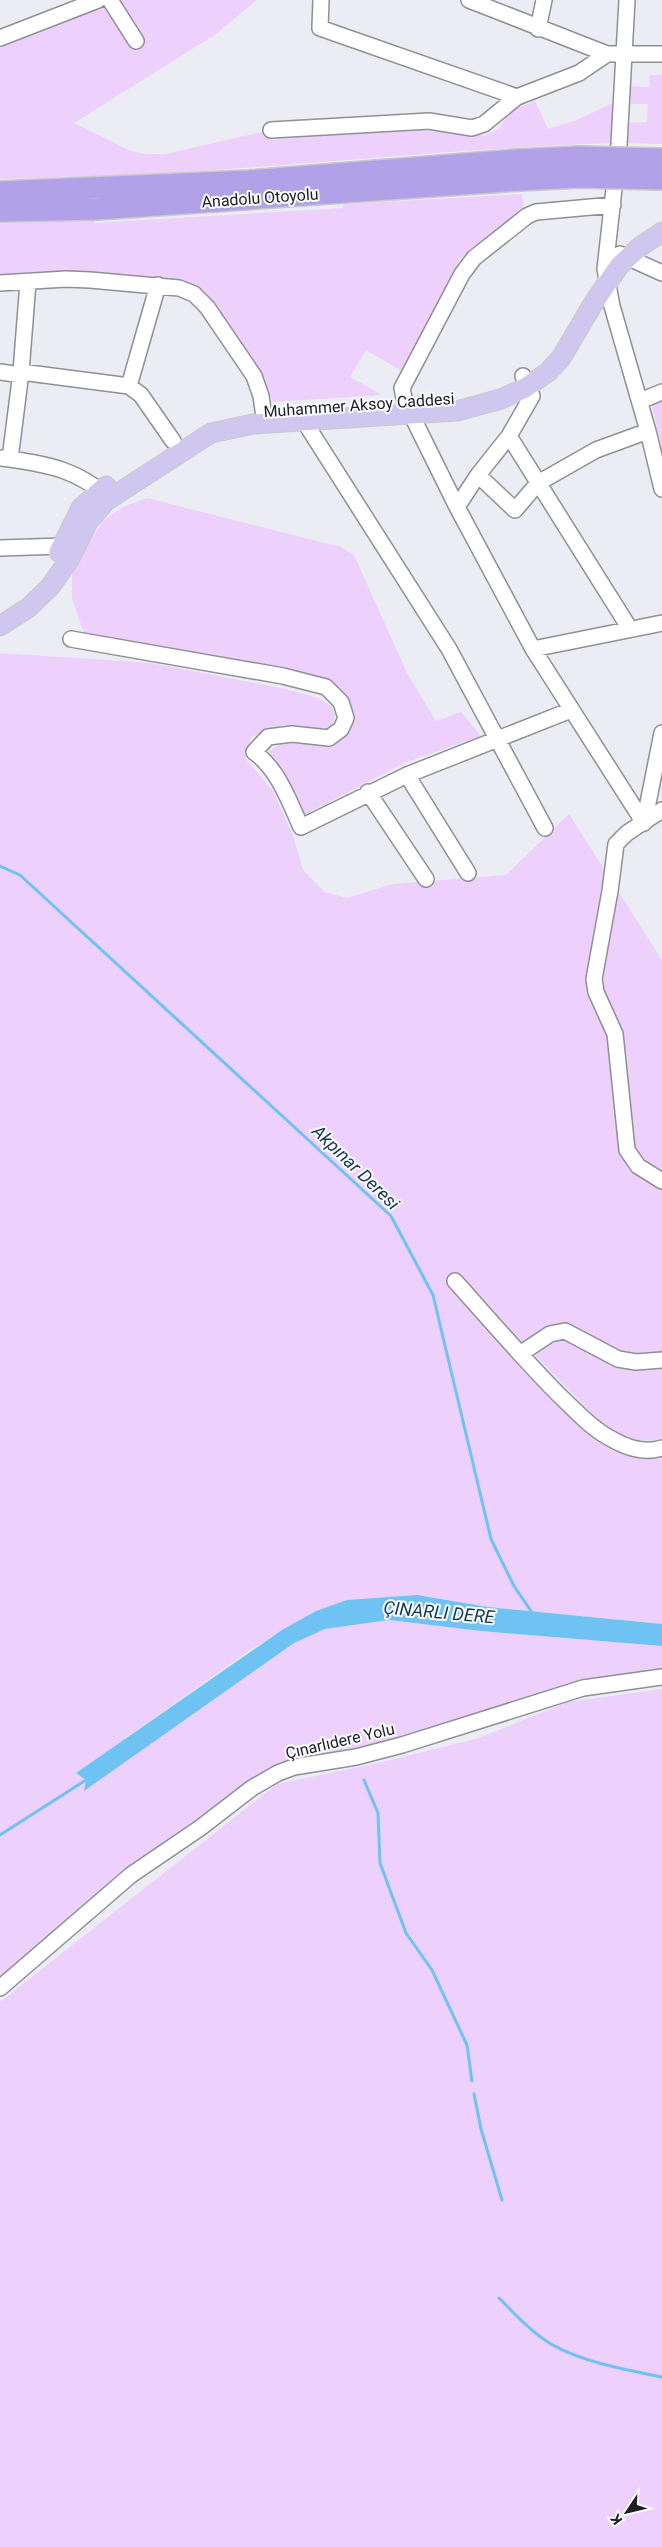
<svg xmlns="http://www.w3.org/2000/svg" width="662" height="2547" font-family="Roboto,sans-serif">
  <rect width="100%" height="100%" fill="#ecedf4"/>
  <path fill="#edd0fb" d="M114 0H257L216 34 74 123 131 151 147 154H165L271 130 272 140 393 127 436 128 484 136 499 129 505 118 518 108 535 101 548 129 577 120 615 102 612 143C408 150 205 178 0 179V45L112 3Z
    M650 75H662V144L624 143 626 123 647 122 648 104H631V86L649 87Z
    M522 194 524 211 460 259 403 372 366 350 350 377 382 395 273 402 261 372 207 297 197 287 184 283 0 278V222L95 219 94 223 343 208 344 204Z
    M662 400V451L652 404Z
    M147 498 341 547 354 555 407 673 436 721 461 712 481 736 404 763 304 815 269 751 282 743 309 744 329 738 346 718 326 687 87 641 72 599V570L103 521 121 508Z
    M0 653 151 663 281 688 318 698 331 706 335 714 333 724 327 731 283 725 251 737 245 758 273 791 293 835 303 870 324 892 347 898 393 884 506 875 569 814 662 960V1438C636 1447 616 1432 596 1418L454 1272 455 1288 550 1396 586 1431 606 1446 647 1458 662 1452V1624L488 1607 417 1595 347 1600 316 1611 253 1648 76 1773 86 1780 85 1790 294 1643 325 1629 389 1620 481 1631 662 1646V1670L341 1755 284 1764 0 1979Z
    M662 1689V2547H0V2002L277 1784 378 1763 479 1738 568 1702Z"/>
  <path fill="#6ec3f2" d="M417 1595 488 1607 662 1624V1646L481 1631 389 1620 325 1629 294 1643 84 1791 86 1780 76 1773 282 1630 316 1611 347 1600Z"/>
  <g fill="none" stroke-linecap="round" stroke-linejoin="round">
    <path stroke="#6ec3f2" stroke-width="3" d="M0 866 20 875 391 1216 433 1295 491 1539 514 1586 533 1614
      M364 1780 378 1813 380 1863 406 1933 432 1970 467 2045 472 2081
      M0 1835 86 1780
      M474 2094 481 2129 502 2200
      M499 2298C515 2314 531 2332 551 2344 582 2362 627 2370 662 2377"/>
    <defs>
      <path id="minor" d="M110 0 136 41
        M321 0 320 28 517 97
        M469 0 607 54H662
        M627 0 619 144 605 269 612 306 648 431 662 489
        M538 29 544 0
        M0 38 98 0
        M271 130 429 121 472 128 484 124 517 97 579 73 607 54
        M620 254 662 273
        M28 282 21 372 129 386 141 395 173 441
        M0 283 66 279 90 280 179 288 194 294 207 307 254 376 261 396 265 424
        M0 372 21 375
        M129 386 158 285
        M640 401 662 392
        M405 403 402 388 462 274 474 258 527 216 536 212 613 205
        M411 414 457 507 478 475 509 436 532 396 523 376
        M304 421 449 649 545 828
        M509 436 630 629
        M2 458 10 459 21 372
        M10 459C52 465 75 470 109 497
        M478 475 515 510 538 483 596 450 648 431
        M457 507 533 649 644 823
        M0 548 63 546
        M71 639 283 676 326 687 341 702 346 718 341 729 329 738 292 734 268 737 254 752C278 769 289 801 301 827L407 775 571 710
        M533 649 662 623
        M407 775 468 873
        M368 792 426 879
        M662 810 627 833 616 844 610 891 594 979 596 992 615 1034 627 1150 638 1166 662 1181
        M644 823 662 733
        M455 1281C490 1320 524 1360 561 1397 576 1411 590 1427 608 1437 625 1447 643 1454 662 1448
        M520 1354 550 1334 565 1331 618 1359 636 1362 662 1360
        M0 1988 131 1875 200 1828 252 1788 278 1773 294 1767 356 1757 402 1745 583 1688 662 1677"/>
      <path id="major" d="M59 552 81 508 106 486
        M0 626 28 608 50 587 69 560 88 522 106 501 211 433 253 424 457 411 501 399 525 388 548 372 561 358 593 304 619 266 641 246 662 232"/>
      <path id="highway" d="M0 192 249 181 516 160
        M0 211 98 209 520 180"/>
    </defs>
    <use href="#minor" stroke="#8e9096" stroke-width="18"/>
    <use href="#major" stroke="#c9c9c9" stroke-width="21"/>
    <use href="#highway" stroke="#c9c9c9" stroke-width="24"/>
    <use href="#minor" stroke="#fff" stroke-width="15"/>
    <use href="#major" stroke="#d0c7f1" stroke-width="19"/>
    <use href="#highway" stroke="#b1a1e8" stroke-width="21"/>
    <defs>
      <path id="highway-bridge" d="M516 160 578 157 662 159
        M520 180 579 177 662 179"/>
    </defs>
    <use href="#highway-bridge" stroke="#c9c9c9" stroke-width="24" stroke-linecap="butt"/>
    <use href="#highway-bridge" stroke="#b1a1e8" stroke-width="21"/>
  </g>
  <g text-anchor="middle" dominant-baseline="central" stroke-width="4" stroke-linejoin="round" paint-order="stroke">
    <g font-size="16" fill="#1d1e20" stroke="#fafbff">
      <text transform="translate(260 198) rotate(-4)">Anadolu Otoyolu</text>
      <text transform="translate(359 405) rotate(-4)">Muhammer Aksoy Caddesi</text>
      <text transform="translate(340 1741) rotate(-13)">Çınarlıdere Yolu</text>
    </g>
    <g font-size="18" font-style="italic" fill="#153a4e" stroke="#fafbff">
      <text transform="translate(356 1167) rotate(44)">Akpınar Deresi</text>
      <text transform="translate(439 1612) rotate(5)">ÇINARLI DERE</text>
    </g>
  </g>
  <g transform="translate(627 2512) rotate(235)" stroke="#fafbff" stroke-width="4" paint-order="stroke">
  <path d="M0-4L9 19L0 12L-9 19Z" fill="#1d1e20"/>
  <text y="-8" font-size="14" font-weight="bold" text-anchor="middle" fill="#1d1e20">K</text>
  </g>
</svg>
